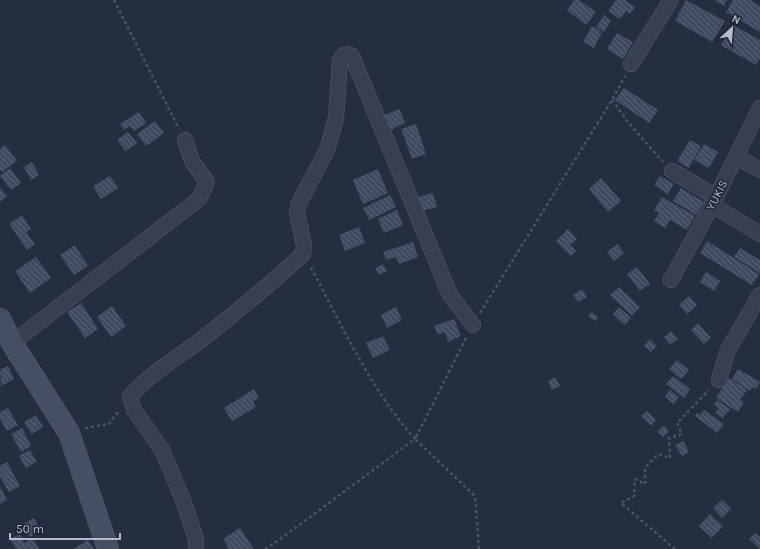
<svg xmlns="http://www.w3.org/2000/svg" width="760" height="549" font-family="Karla,sans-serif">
  <defs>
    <pattern id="building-back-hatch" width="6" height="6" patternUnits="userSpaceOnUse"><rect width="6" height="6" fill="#3f4b60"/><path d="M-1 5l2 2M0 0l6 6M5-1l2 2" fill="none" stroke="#586375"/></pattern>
  </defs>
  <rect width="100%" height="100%" fill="#232e40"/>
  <path fill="url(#building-back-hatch)" d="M574 0H579L596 12 586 25 567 10Z
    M616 0H625L635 7 630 14 626 11 620 19 608 11Z
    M686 0 725 21 712 42 675 21Z
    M714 0H727L724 6Z
    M733 0H750L760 6V32L726 12Z
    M604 15 611 21 604 32 596 27Z
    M733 25 760 40V58L756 65 721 45Z
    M592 26 602 32 594 48 583 42Z
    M617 33 633 42 623 59 607 49Z
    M624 88 658 110 649 123 615 100Z
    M400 109 405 123 390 130 384 115Z
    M139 112 146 123 134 131 130 126 124 130 120 124Z
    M155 121 164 133 146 146 137 134Z
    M416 124 426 154 412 159 401 129Z
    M128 132 137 143 126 151 117 140Z
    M690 140 701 146 689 168 677 161Z
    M704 144 718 152 709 168 694 160Z
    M5 145 17 161 2 172 0 169V149Z
    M32 162 39 175 31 180 24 167Z
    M10 168 21 183 11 190 0 176Z
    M378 169 388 193 363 204 353 180Z
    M110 176 118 188 101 199 93 186Z
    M660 176 674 184 668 194 654 185Z
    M601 178 621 201 608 212 589 189Z
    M0 188 7 196 0 202Z
    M681 188 704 202 696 215 673 201Z
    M433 193 437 207 422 211 418 197Z
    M390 195 396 207 369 220 363 208Z
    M662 197 695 216 687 230 670 220 665 228 654 221 659 213 654 210Z
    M397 210 403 225 384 233 378 219Z
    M22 215 31 229 26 232 35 244 27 250 9 224Z
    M359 227 365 243 345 251 339 235Z
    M568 229 577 239 570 245 576 251 571 256 556 241Z
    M707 241 759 274 752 285 700 253Z
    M413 242 418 257 399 264 396 257 386 260 383 252Z
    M617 244 624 253 614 261 607 252Z
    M75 245 88 266 74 275 60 255Z
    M740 248 760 260V273L734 257Z
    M36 257 51 278 30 293 15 271Z
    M383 264 387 271 379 275 375 268Z
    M637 267 650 284 640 291 627 274Z
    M706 272 720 281 714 291 700 282Z
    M619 287 640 307 632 316 610 295Z
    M582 289 587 297 578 302 573 295Z
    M689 296 697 305 687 314 679 305Z
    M81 303 98 329 85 338 67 312Z
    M112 306 126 326 111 337 97 317Z
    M396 307 402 320 387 328 381 315Z
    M619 307 631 318 625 325 613 314Z
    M592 312 598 317 595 321 588 316Z
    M454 319 461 336 448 342 445 332 438 335 434 326Z
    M698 323 711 338 704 344 691 330Z
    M671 331 678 339 670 345 664 337Z
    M383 336 390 350 373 358 366 343Z
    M650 339 657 346 651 352 644 346Z
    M677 360 689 370 681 379 669 369Z
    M8 366 14 379 1 386 0 370Z
    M738 369 760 382 756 389 753 387 750 391 732 379Z
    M673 376 690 389 684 398 666 384Z
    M555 377 560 386 552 390 548 381Z
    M729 378 747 390 740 400 744 402 738 412 716 398Z
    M254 389 259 398 253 402 256 407 232 421 224 408Z
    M670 390 679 397 674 404 665 397Z
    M717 400 730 409 723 418 715 413 719 408 714 405Z
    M8 408 18 425 7 431 0 419V412Z
    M704 410 724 424 717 433 695 416 697 413 700 415Z
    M647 411 656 420 651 426 641 416Z
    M36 415 43 427 32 434 24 422Z
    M664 425 669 431 663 437 657 432Z
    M22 428 31 446 21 452 11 434Z
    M683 441 689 452 682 456 675 445Z
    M30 450 37 462 26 468 19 456Z
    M7 462 20 486 9 492 0 477V466Z
    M0 486 7 500 0 504Z
    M722 500 731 509 722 518 713 508Z
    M710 514 723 526 712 538 699 526Z
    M34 518 41 531 30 537 23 524Z
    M240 528 254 549H229L223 539Z
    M755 533 760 537V549L749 539Z
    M20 534 24 543 33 538 39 549H16L10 539Z
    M88 540 94 549H73Z"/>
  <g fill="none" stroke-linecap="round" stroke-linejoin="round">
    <defs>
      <path id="street" d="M631 64 671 0
        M736 157 760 170
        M672 171 716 197
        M712 205 760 234
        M671 280 712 205 760 108
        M12 343 199 199 207 182 192 161 185 140
        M719 380 728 350 760 295
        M196 549V539L183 500 162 450 134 410 130 397C149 374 177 358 201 340 236 313 270 284 303 254L304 246 297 212 299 203 327 150 336 118 340 60 344 55 348 54 352 56 450 295 473 325"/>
      <path id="secondary" d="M0 319 12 343 69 433 108 549"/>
    </defs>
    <use href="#street" stroke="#555e6d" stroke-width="16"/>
    <use href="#secondary" stroke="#555e6d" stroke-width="22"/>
    <path stroke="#43595e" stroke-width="2.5" stroke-dasharray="3 3" stroke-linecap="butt" d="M114 0 179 129
      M612 100 628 122 663 162
      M480 313 612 100 625 76
      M466 338 415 439 475 496 479 549
      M85 428 109 424 119 411
      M265 549 279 540 415 439C370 389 342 325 310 266
      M675 549 621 503 634 496 635 479 645 484V468L658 454 670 458 669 438 682 434 677 423 709 390"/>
    <use href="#street" stroke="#374050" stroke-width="15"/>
    <use href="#secondary" stroke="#454f63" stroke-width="21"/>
  </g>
  <g text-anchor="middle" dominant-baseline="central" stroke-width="3" stroke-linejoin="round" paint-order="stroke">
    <g font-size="12" fill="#b3bbca" stroke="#1c2535">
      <text transform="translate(717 195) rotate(-63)">YUKIS</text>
    </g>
  </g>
  <g transform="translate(732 28) rotate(26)" stroke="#1c2535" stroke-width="3" paint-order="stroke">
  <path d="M0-3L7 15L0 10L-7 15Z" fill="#b3bbca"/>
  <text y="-6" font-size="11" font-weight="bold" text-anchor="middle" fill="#b3bbca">N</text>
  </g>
  <path d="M10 533v6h110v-6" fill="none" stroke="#b3bbca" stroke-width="2"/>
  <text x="16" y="533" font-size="12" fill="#b3bbca" stroke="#1c2535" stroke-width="3" paint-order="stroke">50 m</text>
</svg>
